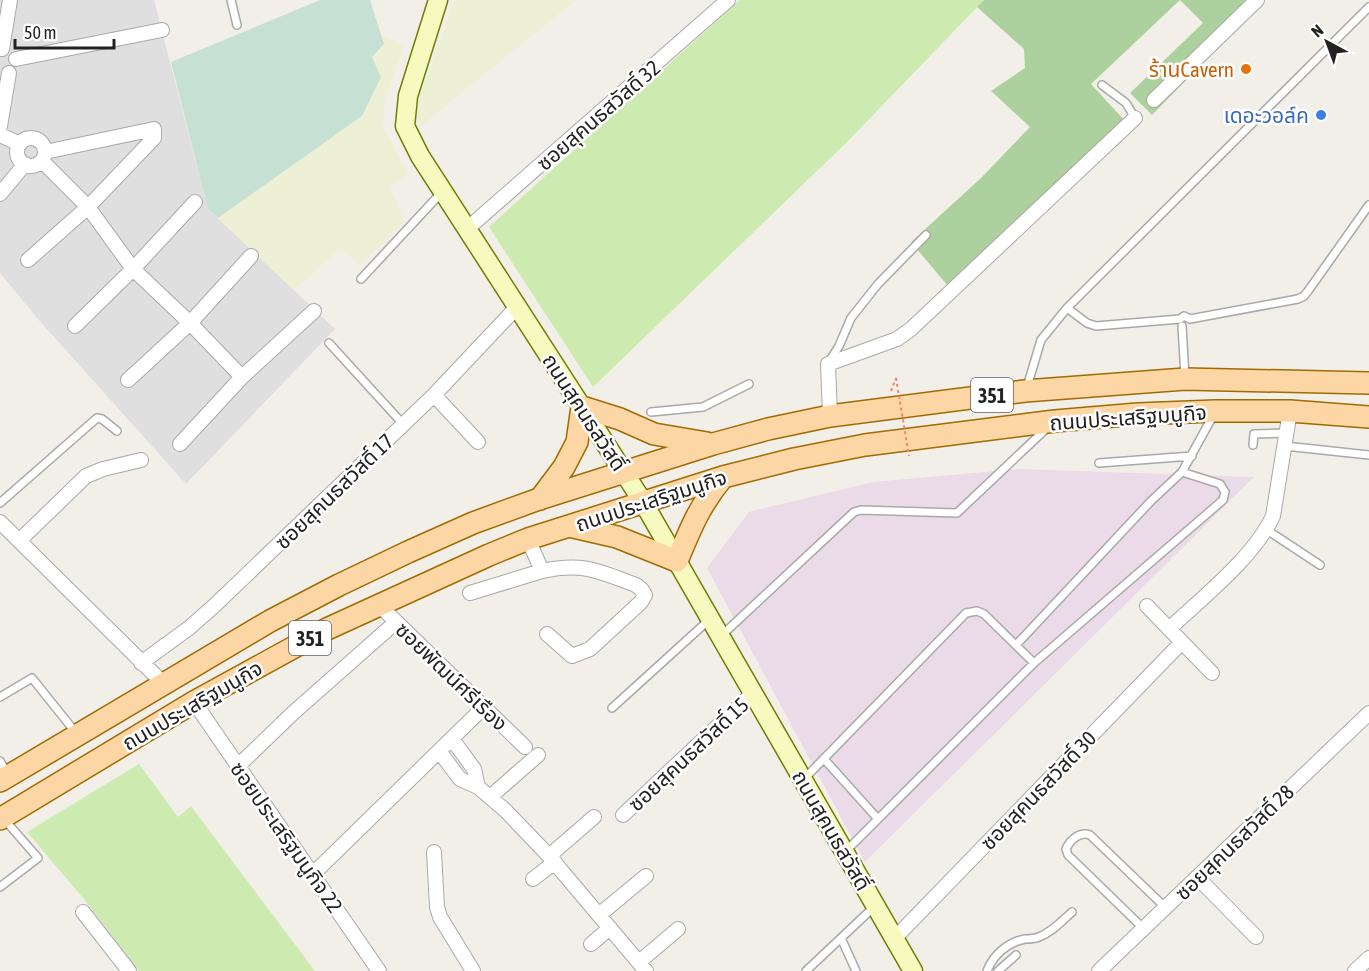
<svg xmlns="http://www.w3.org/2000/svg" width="1369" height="971" font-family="'Asap Condensed','Noto Sans Thai',sans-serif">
  <rect width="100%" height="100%" fill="#f2efe9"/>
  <path fill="#e0dfdf" d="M0 0H154L208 209 335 329 186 484 37 318 0 273Z"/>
  <path fill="#ebdbe8" d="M1019 469 1254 477 865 862 707 568 749 512 873 482Z"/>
  <path fill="#eef0d5" d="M455 0H576L421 126 417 118V104Z
    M381 35 404 45 384 103 383 127 409 174 390 188 405 222 360 265 341 248 294 290 218 218 362 116 381 77 371 57 384 45Z"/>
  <path fill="#cdebb0" d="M740 0H984L848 141 593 387 489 227Z
    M139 764 178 817 191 806 315 971H139L83 898 27 832Z"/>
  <path fill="#add19e" d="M984 0H1180L1091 84 1125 121 948 286 911 242 980 179 1030 127 991 91 1025 68 1024 49 977 7Z
    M1180 0H1265L1152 115 1130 93 1203 23Z"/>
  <path fill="#c6e0d4" d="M320 0H370L384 44 372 57 381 77 362 116 218 218 208 209 171 62Z"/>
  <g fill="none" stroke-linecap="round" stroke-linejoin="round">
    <defs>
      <path id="lane" d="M231 0 237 25
        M1102 85 1126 103 1135 118
        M361 279 441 193
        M1067 308 1087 323 1096 326 1180 319 1184 316 1190 319 1298 299 1304 296 1308 291 1369 205
        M1182 326 1185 377
        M329 343 403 424
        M829 362 839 346 851 318 878 284 926 235
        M1027 387 1041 340 1067 308 1369 7
        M651 412 703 407 749 384
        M1253 445 1254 434 1287 433
        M1285 446 1369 455
        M1099 463 1192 456
        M0 503 97 418 102 419 117 431
        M1267 530 1320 565
        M721 636 854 512 861 510 957 513 1048 427
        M1016 645 1151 501 1182 472 1214 414
        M1034 663 1223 500 1225 492 1220 484 1182 472
        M0 697 32 678 76 733
        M612 708 710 619
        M0 761 7 773
        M805 778 966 613 977 611 984 614 1034 663 878 819 824 759
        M846 851 878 819
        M0 887 38 858 4 819
        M1144 929 1068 855 1066 849C1070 840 1080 831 1090 835L1166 908
        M841 938 856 971
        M806 971 875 906
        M987 971C993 955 1008 942 1025 939 1030 939 1034 939 1039 937 1052 932 1062 921 1072 912
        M998 971 1016 955"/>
      <path id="street" d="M2 49 10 0
        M16 59 162 30
        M1154 100 1257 0
        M0 126 9 73
        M0 135 20 144
        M17 152a14 14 0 1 1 28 0a14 14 0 1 1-28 0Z
        M42 161 88 207 133 269 190 323 242 377
        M0 194 25 164
        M467 229 728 0
        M28 260 88 207 154 138V129L45 152
        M75 326 133 269 195 202
        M128 380 190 323 251 256
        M434 395 478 442
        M830 416 828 364 897 339 911 329 1135 118
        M180 444 242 377 314 311
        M0 522 163 683
        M528 539 542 571
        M20 540 86 476 103 469 141 460
        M470 593 542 571C583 562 598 571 636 585L642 590 645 595 641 602 590 649 572 656 547 634
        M379 605 525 747
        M1147 606 1212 673
        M1169 629C1203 597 1254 557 1273 516L1290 411
        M141 663 189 628 214 606 434 395 517 307
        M194 702 379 971
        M452 739 474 769 478 787
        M439 751 460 779 478 787 506 811 549 856 646 971
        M238 766 293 713 396 622
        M490 797 538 755
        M623 815 753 693
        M434 852 437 907 440 917 473 971
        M549 856 594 817
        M313 874 484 707
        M1197 877 1256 937
        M533 879 555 862
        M83 912 129 971
        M599 915 646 876
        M894 939 1182 642
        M591 944 610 928
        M639 962 678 929
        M1099 971 1369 713
        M1355 971 1369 958"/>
      <path id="secondary" d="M438 0 408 96 405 126 420 156 643 502 913 971"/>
      <path id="primary" d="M540 499 564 467 577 442 582 407 620 419 654 434 707 443
        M569 526 617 537 677 561C691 527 700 505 723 477
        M0 781 270 621 339 585 408 552 473 523 539 499 713 444 768 429 830 416 1025 391 1185 379 1369 383
        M0 819 194 702 327 629 489 555 528 539 723 477 794 459 865 445 1055 421 1138 414 1215 411H1290L1369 417"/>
    </defs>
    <use href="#lane" stroke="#a9a9a9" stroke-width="10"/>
    <use href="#street" stroke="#a9a9a9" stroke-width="16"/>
    <use href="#secondary" stroke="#707d05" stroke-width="21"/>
    <use href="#primary" stroke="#a06b00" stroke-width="24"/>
    <path stroke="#fa8072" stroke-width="2" stroke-dasharray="3 3" stroke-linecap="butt" d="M891 391 896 378"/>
    <use href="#lane" stroke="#fff" stroke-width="7"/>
    <use href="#street" stroke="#fff" stroke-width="14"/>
    <use href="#secondary" stroke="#f7fabf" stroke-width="18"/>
    <use href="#primary" stroke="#fcd6a4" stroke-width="21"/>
    <path stroke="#fa8072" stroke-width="2" stroke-dasharray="3 3" stroke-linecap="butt" d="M896 378 909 456"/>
  </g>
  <circle fill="#e8710a" stroke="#fff" stroke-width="2" cx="1246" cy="69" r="6"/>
  <circle fill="#3f7fe0" stroke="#fff" stroke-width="2" cx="1321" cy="115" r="6"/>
  <g text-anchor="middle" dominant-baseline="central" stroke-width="5" stroke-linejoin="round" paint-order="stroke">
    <g fill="#fff" stroke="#646464" stroke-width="1.5">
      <rect x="971" y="378" width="42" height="34" rx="4.5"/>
      <rect x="289" y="621" width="42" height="34" rx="4.5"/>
    </g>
    <g font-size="20" font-weight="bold" fill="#222">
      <text x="992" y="395">351</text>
      <text x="310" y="638">351</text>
    </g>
    <g font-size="21" fill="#c56008" stroke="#fff" text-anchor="end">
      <text x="1234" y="69">ร้านCavern</text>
    </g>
    <g font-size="21" fill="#222" stroke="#fff">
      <text transform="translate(598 115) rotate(-41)">ซอยสุคนธสวัสดิ์ 32</text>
      <text transform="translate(585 412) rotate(57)">ถนนสุคนธสวัสดิ์</text>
      <text transform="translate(1128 417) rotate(-4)">ถนนประเสริฐมนูกิจ</text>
      <text transform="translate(334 491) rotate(-44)">ซอยสุคนธสวัสดิ์ 17</text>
      <text transform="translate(651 500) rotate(-18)">ถนนประเสริฐมนูกิจ</text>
      <text transform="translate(452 676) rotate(44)">ซอยพัฒน์ศรีเรือง</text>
      <text transform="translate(192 705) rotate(-30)">ถนนประเสริฐมนูกิจ</text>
      <text transform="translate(688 754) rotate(-43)">ซอยสุคนธสวัสดิ์ 15</text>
      <text transform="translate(1038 790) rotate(-46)">ซอยสุคนธสวัสดิ์ 30</text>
      <text transform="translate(832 830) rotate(60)">ถนนสุคนธสวัสดิ์</text>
      <text transform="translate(287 837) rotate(55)">ซอยประเสริฐมนูกิจ 22</text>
      <text transform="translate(1234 842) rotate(-44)">ซอยสุคนธสวัสดิ์ 28</text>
    </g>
    <g font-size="21" fill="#366cbe" stroke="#fff" text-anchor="end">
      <text x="1309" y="115">เดอะวอล์ค</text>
    </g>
  </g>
  <g transform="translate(1327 42) rotate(319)" stroke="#ffffff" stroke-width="4.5" paint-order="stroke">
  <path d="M0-4.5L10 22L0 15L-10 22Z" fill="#222222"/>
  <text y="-9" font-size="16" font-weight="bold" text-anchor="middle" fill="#222222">N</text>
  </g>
  <path d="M15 39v9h99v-9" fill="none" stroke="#222222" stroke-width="3"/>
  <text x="24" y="39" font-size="18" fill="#222222" stroke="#ffffff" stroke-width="4.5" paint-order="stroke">50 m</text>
</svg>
